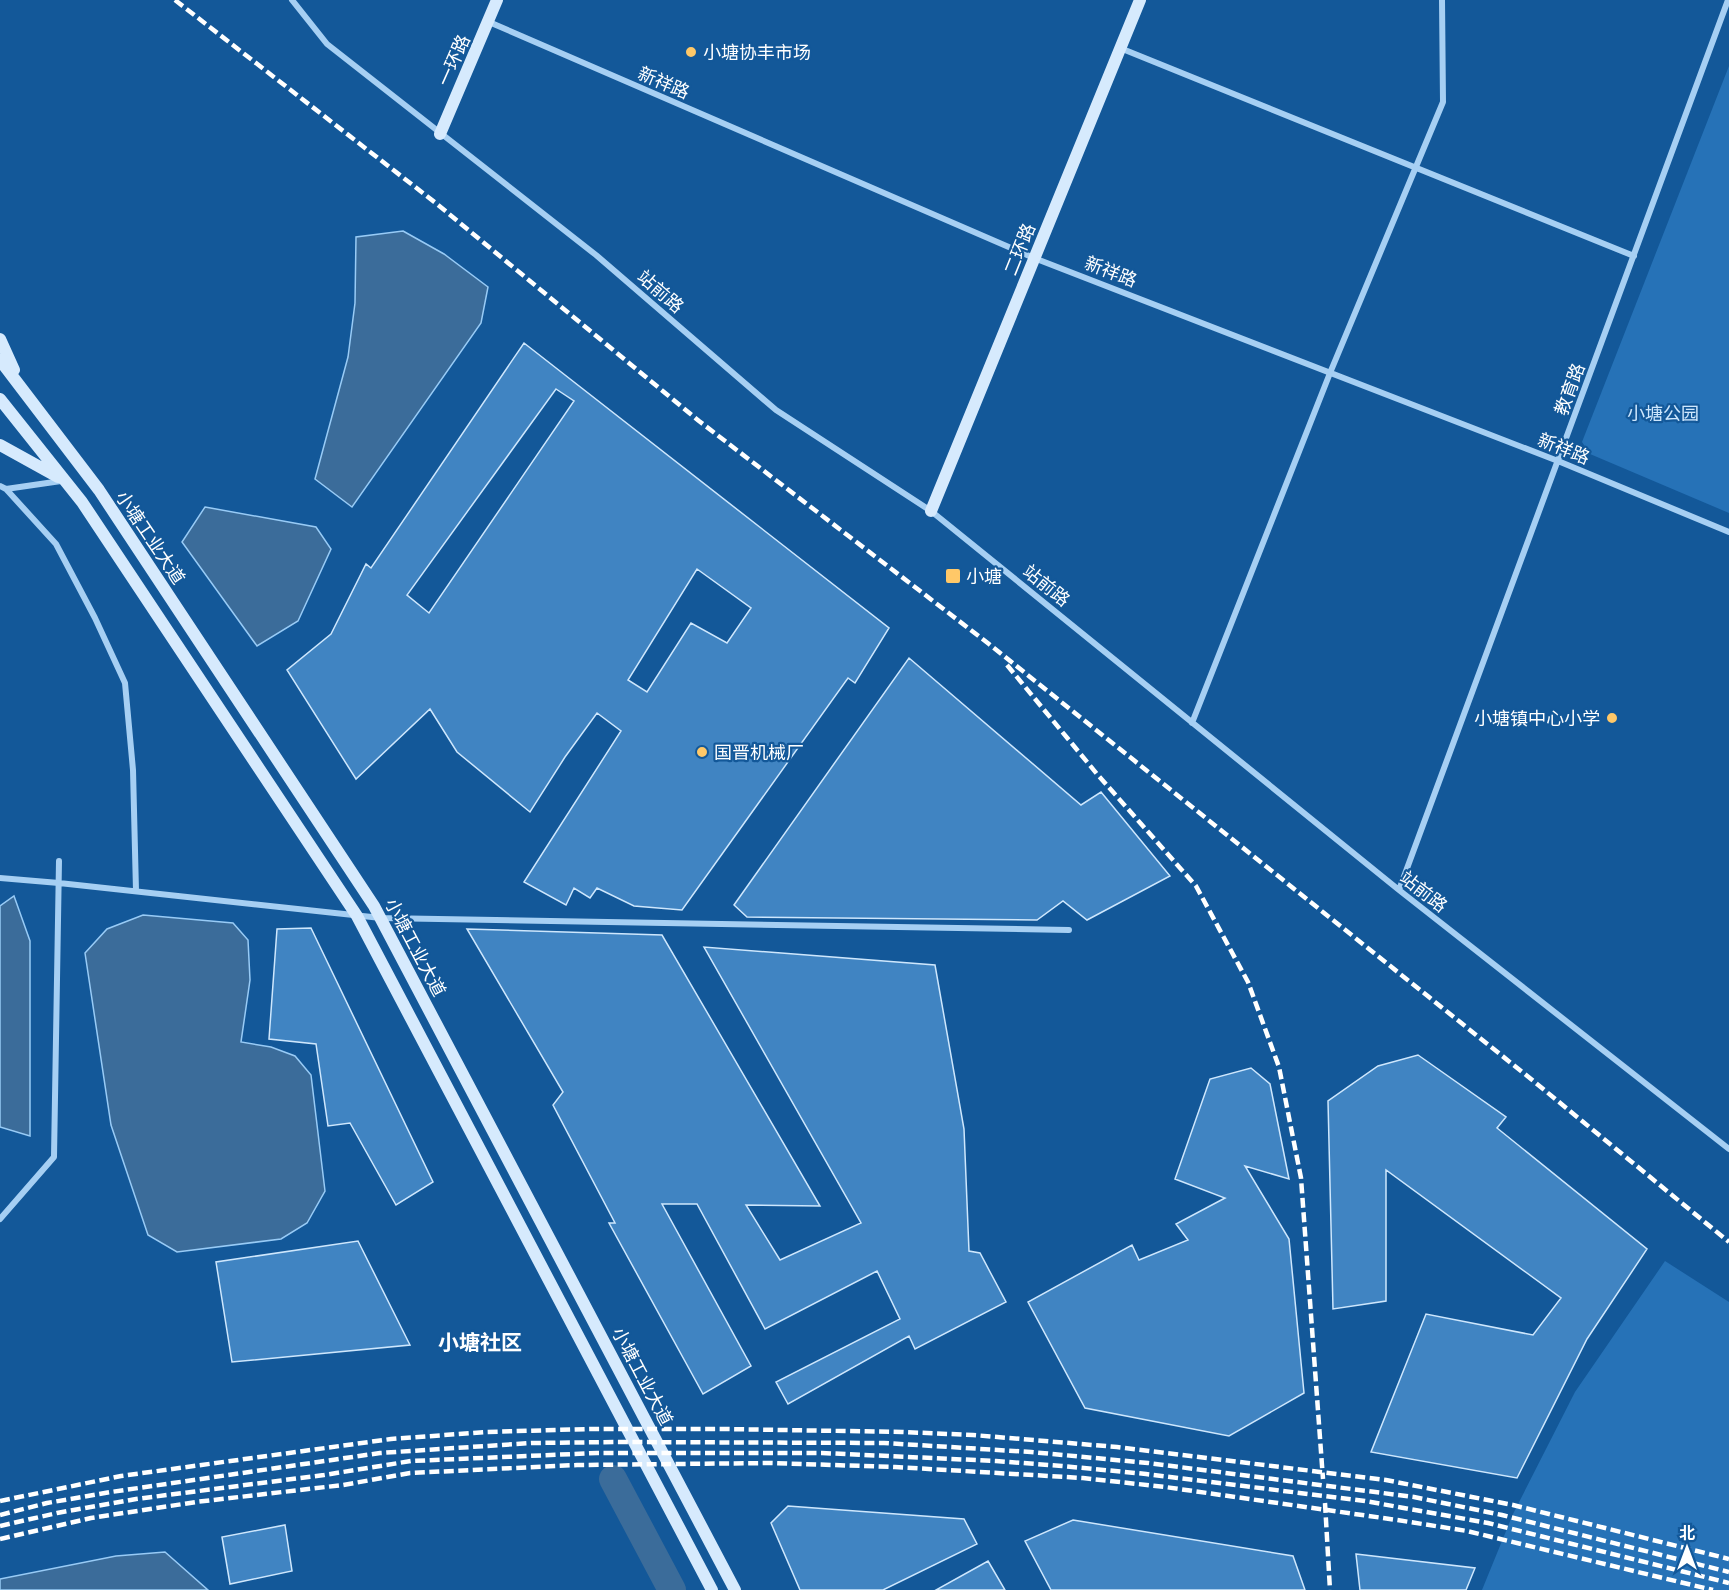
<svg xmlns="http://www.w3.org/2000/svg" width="1729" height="1590" font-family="'Noto Sans','Noto Sans SC',sans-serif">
  <rect width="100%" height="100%" fill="#135899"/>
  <path fill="#2672b7" d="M1729 66V513L1590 454 1582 442Z
    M1665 1261 1729 1302V1590H1482L1513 1514 1575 1392Z"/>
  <path fill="#3b6c9a" stroke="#98cbf6" stroke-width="1.5" d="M403 231 444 254 488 287 481 323 352 507 315 479 348 357 355 303 356 237Z
    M205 507 316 527 331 549 298 621 257 646 182 542Z
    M14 896 30 941V1136L0 1127V906Z
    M143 915 233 923 248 940 250 980 241 1042 271 1047 295 1056 311 1075 325 1191 307 1223 281 1239 177 1252 148 1235 111 1125 85 953 107 929Z
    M165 1552 208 1590H0V1579L116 1556Z"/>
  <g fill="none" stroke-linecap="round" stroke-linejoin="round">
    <path stroke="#3b6c9a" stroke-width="28" d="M613 1479 672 1590"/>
  </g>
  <path fill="#4084c2" stroke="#cee7fd" stroke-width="1.5" fill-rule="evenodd" d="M524 343 889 628 855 683 848 678 682 910 634 906 597 888 590 898 574 888 566 905 524 882 621 731 597 713 565 757 530 812 457 752 430 709 356 779 287 670 331 634 366 564 371 568ZM556 389 574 401 429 613 407 595ZM697 569 751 608 727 643 691 623 647 692 628 680Z
    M909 658 1081 805 1101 792 1170 876 1087 920 1063 901 1037 920 747 917 734 905Z
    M311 928 433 1182 396 1205 350 1123 328 1126 316 1044 269 1039 277 929Z
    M467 929 662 935 820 1206 746 1205 780 1260 861 1223 704 947 935 965 964 1129 969 1251 980 1253 1006 1302 915 1349 909 1336 788 1404 776 1382 900 1319 877 1271 765 1329 697 1204H662L751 1366 703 1394 609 1223H615L553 1105 563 1092Z
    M1418 1055 1506 1117 1497 1128 1647 1249 1587 1339 1517 1478 1371 1452 1426 1314 1533 1335 1561 1298 1386 1170V1301L1333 1309 1328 1101 1378 1066Z
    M1251 1068 1270 1084 1289 1179 1245 1166 1289 1239 1304 1393 1229 1436 1085 1408 1028 1302 1132 1245 1139 1260 1188 1240 1176 1224 1225 1198 1175 1179 1210 1079Z
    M358 1241 410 1345 232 1362 216 1262Z
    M788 1506 964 1519 977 1544 883 1590H800L771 1523Z
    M1073 1520 1293 1556 1305 1590H1051L1025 1541Z
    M285 1525 292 1571 230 1584 222 1537Z
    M1356 1554 1475 1568 1466 1590H1360Z
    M988 1561 1005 1590H936L981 1565Z"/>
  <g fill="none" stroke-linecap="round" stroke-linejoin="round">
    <path stroke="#a6cff3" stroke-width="6" d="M292 0 327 44 596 255 776 410 931 511 1399 890 1729 1149
      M489 22 1034 258 1558 461 1729 532
      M1120 48 1634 256
      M0 486 6 489 61 481
      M6 489 56 544 95 618 125 683 133 770 136 891
      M1192 723 1330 373 1443 102 1442 0
      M0 878 59 883 381 918 1069 930
      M1399 890 1728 0
      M0 1219 54 1157 59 861"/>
    <path stroke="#d6eafd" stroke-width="12" d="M440 134 497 0
      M0 339 14 370
      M0 360 99 490 374 906 735 1590
      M0 399 82 502 357 916 712 1590
      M0 445 58 477
      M931 511 1140 0"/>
    <path stroke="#fff" stroke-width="4.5" stroke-dasharray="10 4.5" stroke-linecap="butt" d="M175 0 437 204 699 421 989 644 1531 1079 1729 1242
      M1007 665 1097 774 1196 886 1248 982 1279 1067 1301 1178 1323 1479
      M0 1501 121 1476 391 1439 486 1432 590 1429H725L902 1432 973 1435 1117 1447 1386 1480 1513 1505 1729 1559
      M1325 1503 1330 1590
      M0 1515 47 1503 111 1492 380 1453 531 1443 617 1442 884 1443 1031 1452 1148 1463 1414 1497 1502 1515 1729 1572
      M0 1526 57 1513 136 1499 324 1475 411 1461 597 1453H822L996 1461 1062 1466 1146 1474 1365 1501 1488 1523 1729 1583
      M0 1539 91 1518 196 1502 343 1485 410 1473 577 1465 771 1463 895 1467 1083 1478 1165 1487 1397 1520 1467 1531 1713 1590"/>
  </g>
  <g fill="#ffc868" stroke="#135899" stroke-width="2">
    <circle cx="691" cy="52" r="6"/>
    <rect x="945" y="568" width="16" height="16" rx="3"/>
    <circle cx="1612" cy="718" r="6"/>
    <circle cx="702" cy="752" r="6"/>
  </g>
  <g text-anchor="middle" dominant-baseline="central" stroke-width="4.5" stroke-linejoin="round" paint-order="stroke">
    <g font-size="18" fill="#fff" stroke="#135899" text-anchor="start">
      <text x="703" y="52">小塘协丰市场</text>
      <text x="966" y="576">小塘</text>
      <text x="1600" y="718" text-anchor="end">小塘镇中心小学</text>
      <text x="714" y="752">国晋机械厂</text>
    </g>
    <g font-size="18" fill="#fff" stroke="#135899">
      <text transform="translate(453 60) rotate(-66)">一环路</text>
      <text transform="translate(664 82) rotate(23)">新祥路</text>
      <text transform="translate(1019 249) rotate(-68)">二环路</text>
      <text transform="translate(1111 271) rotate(21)">新祥路</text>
      <text transform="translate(661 291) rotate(41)">站前路</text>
      <text transform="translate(1569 389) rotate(-70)">教育路</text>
      <text transform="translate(1564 448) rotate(22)">新祥路</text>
      <text transform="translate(151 537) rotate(56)">小塘工业大道</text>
      <text transform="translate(1047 585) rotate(39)">站前路</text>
      <text transform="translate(1424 891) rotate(38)">站前路</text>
      <text transform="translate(416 947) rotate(62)">小塘工业大道</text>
      <text transform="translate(643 1376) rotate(62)">小塘工业大道</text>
    </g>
    <g font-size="18" fill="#cee7fd" stroke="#135899">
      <text x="1663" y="413">小塘公园</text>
    </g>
    <g font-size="21" font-weight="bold" fill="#fff" stroke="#135899">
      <text x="480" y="1342">小塘社区</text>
    </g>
  </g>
  <g transform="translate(1687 1548)" stroke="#135899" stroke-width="4.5" paint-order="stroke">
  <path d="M0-4.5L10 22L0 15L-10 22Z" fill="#ffffff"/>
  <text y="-9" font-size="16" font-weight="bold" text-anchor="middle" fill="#ffffff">北</text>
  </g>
</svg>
